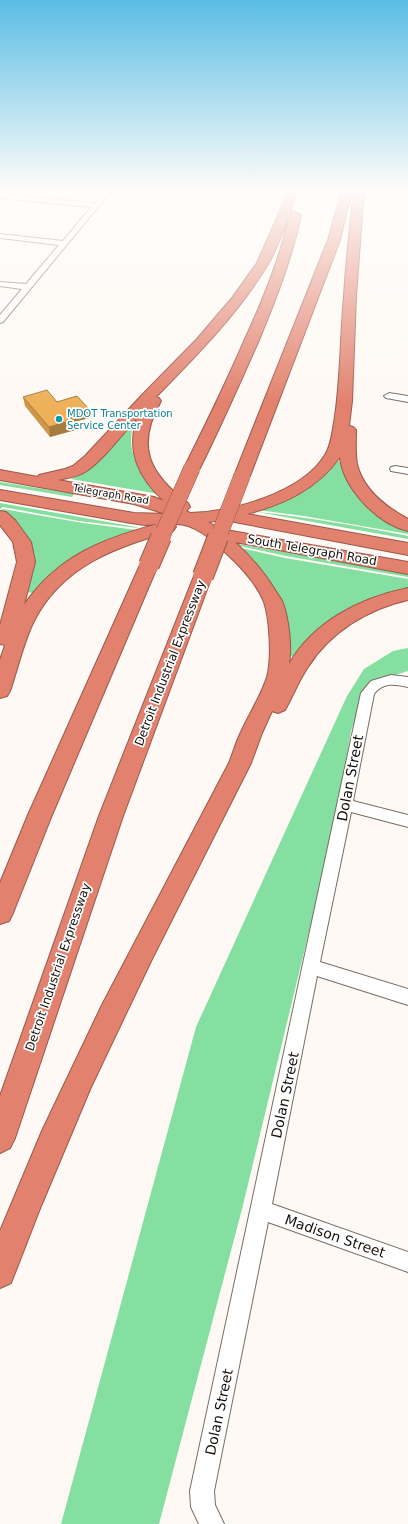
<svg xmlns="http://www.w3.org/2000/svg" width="408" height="1524" font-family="'DejaVu Sans',sans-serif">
  <rect width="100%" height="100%" fill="#fef9f4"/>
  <path fill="#85dfa1" d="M126 429 132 430C127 456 143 476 159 494L71 479 84 472Z
    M337 461 343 462 408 530V534L304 516 258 510C288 496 315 488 337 461Z
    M0 482 74 494 72 497 0 485Z
    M0 503 136 527 138 528 79 521 3 507 0 509Z
    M3 509 83 523 137 530C129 533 121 535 113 538 82 550 55 568 33 593L26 592 30 570 0 511Z
    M257 512C308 517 358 526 408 536V539Z
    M238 544 408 574V577L286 556 235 545Z
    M236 547 285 558 408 579V590L402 591 298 656H288V643Z
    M408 648V671L367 684 351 731 342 784 312 919 242 1209 159 1524H61L196 1027 347 696 364 669 393 651Z"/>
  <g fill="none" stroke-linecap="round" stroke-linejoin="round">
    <defs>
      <path id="street" d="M105 190H112L3 322 0 323V315L22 289 0 286V282L26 284 59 245 0 238V234L63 241 91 207 0 198V194L95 203Z
        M389 393 408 396V402L386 398 384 396Z
        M395 466 408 468V474L391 471 390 469 391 467Z
        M391 675 408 677V687C395 684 383 682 374 694L353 801 408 815V827L351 812 320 962 408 989V1005L317 976 272 1204 408 1252V1272L268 1222 214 1491 215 1505 224 1524H199L191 1507 190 1491 361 693 371 681Z"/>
      <path id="highway" d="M287 190H297L290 214 295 212 301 215C292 258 276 299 259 340 240 383 221 426 200 468L198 471 192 473 186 471 184 468C205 426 226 383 245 339 263 300 280 259 289 217 282 232 277 250 268 264 238 314 197 355 156 397L159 398 161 401C135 446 149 474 188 503L190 507 186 511 190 513C232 512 302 493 325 455 331 446 332 433 334 423 341 381 340 338 344 296 346 261 350 226 354 190H364L356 296 352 401 349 426 353 427 356 430C356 441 355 453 357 464 363 490 386 507 408 519V531C377 524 343 488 340 457 317 489 285 504 247 514L408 543V555L224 520 208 522 220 529 408 562V574L235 542C251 557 264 572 275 590 277 594 281 598 283 603 289 621 292 646 289 664 314 621 360 598 408 588V600C368 609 330 632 308 667 299 680 293 696 285 710L278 713 272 711 262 733 251 763 152 959 91 1087 41 1206 11 1283 0 1288V1231L42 1131 102 1005 229 763C233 753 236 742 241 732 249 714 261 696 267 677 272 659 270 620 264 602 257 584 241 567 227 554 212 540 195 523 174 524L176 527 173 531C117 546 62 566 34 621 23 643 18 668 10 691L7 696 0 698V660L5 645 0 644V625L17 562 13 542 0 525V511L6 512 15 520 31 542 35 562 24 605C58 556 102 539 158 524L145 525 131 523 0 500V490L134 513 166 514 134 504 0 480V470L38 477 39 475 65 469 73 466 85 456 143 394 197 339 232 298 257 263 280 211ZM137 418C126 452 139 478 164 501L154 497 58 480C67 478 77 477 85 472 103 461 122 434 137 418Z
        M342 190H352L340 240 250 476 248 479 242 481 236 479 234 476 328 240Z
        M149 559 155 561 158 565 52 815 13 913 9 921 0 924V883L28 815 140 565 143 561Z
        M203 570 209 572 212 576 123 816 15 1138 10 1148 0 1153V1096L99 816 194 576 197 572Z"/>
    </defs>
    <use href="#street" stroke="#786d62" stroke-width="2"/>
    <use href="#highway" stroke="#9a594b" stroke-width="2"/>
    <use href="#street" fill="#fff" fill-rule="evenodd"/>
    <use href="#highway" fill="#e2816d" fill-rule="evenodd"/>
    <defs>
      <path id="highway-bridge-far1" d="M161 538 192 468
        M218 538 242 476"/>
      <path id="highway-bridge" d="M149 565 161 537
        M203 576 218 537"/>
    </defs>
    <use href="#highway-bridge-far1" stroke="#9a594b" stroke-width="17" stroke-linecap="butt"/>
    <use href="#highway-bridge" stroke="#9a594b" stroke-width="22" stroke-linecap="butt"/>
    <use href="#highway-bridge-far1" stroke="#e2816d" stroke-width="16"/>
    <use href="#highway-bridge" stroke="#e2816d" stroke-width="20"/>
  </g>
  <path fill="#cd974c" d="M23 397 57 402 89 418 74 422 75 430 50 437 25 406Z"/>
  <path fill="#a77b3e" d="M88 408 89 418 74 422 75 430 50 437 49 427 67 413Z"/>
  <path fill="#eeb058" stroke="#a77b3e" d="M47 390 57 402 77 396 88 408 67 413 73 420 49 427 23 397Z"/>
  <linearGradient id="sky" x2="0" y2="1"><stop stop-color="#5abee4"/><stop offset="0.47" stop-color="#fffcfa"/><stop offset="1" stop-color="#fffcfa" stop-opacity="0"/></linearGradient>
  <rect width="408" height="404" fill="url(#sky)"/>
  <circle fill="#0f9aa8" stroke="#fff" stroke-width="1.5" cx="59" cy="419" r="4"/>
  <g text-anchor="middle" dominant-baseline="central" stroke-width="3.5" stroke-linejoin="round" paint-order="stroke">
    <g font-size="10" fill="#0d838f" stroke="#fff" text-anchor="start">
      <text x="67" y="413">MDOT Transportation<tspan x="67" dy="12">Service Center</tspan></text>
    </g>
    <g font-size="10" fill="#140f0b" stroke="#fff">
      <text transform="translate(111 494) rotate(10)">Telegraph Road</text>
    </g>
    <g font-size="12" fill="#140f0b" stroke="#fff">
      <text transform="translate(312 550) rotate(10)">South Telegraph Road</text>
      <text transform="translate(170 663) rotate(-69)">Detroit Industrial Expressway</text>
      <text transform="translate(58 967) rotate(-71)">Detroit Industrial Expressway</text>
    </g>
    <g font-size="14" fill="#140f0b" stroke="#fff">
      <text transform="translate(350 778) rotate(-79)">Dolan Street</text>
      <text transform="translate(285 1095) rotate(-78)">Dolan Street</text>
      <text transform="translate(335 1236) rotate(19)">Madison Street</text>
      <text transform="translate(219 1412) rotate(-78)">Dolan Street</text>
    </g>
  </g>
</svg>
